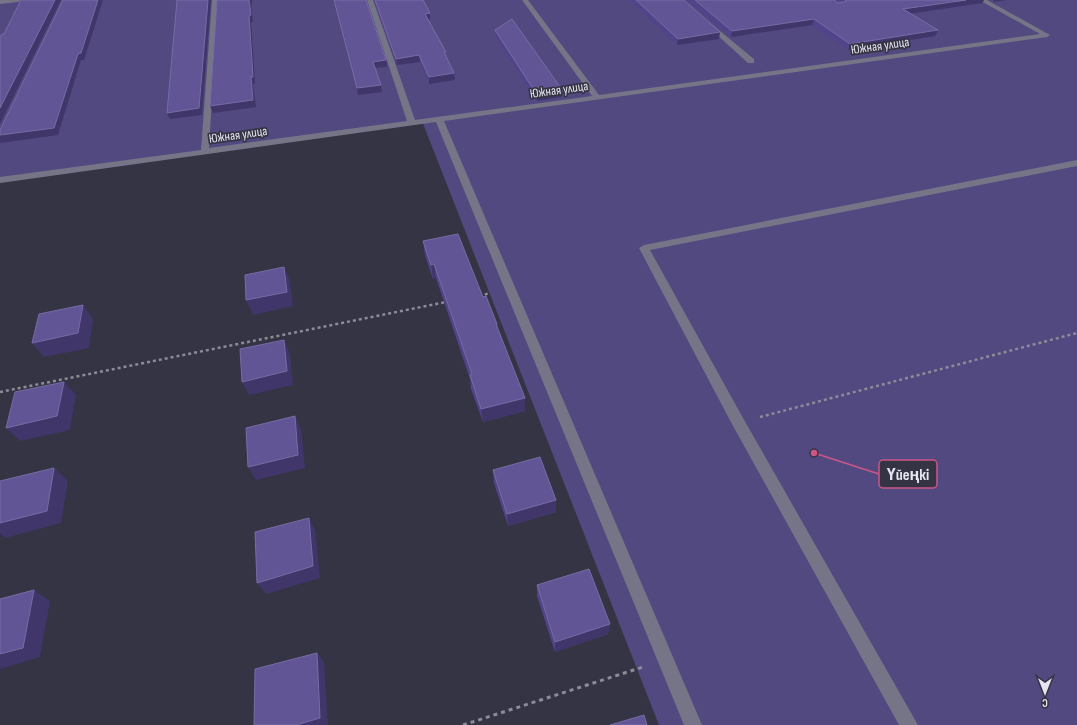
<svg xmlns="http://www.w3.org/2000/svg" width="1077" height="725" font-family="'Sofia Sans Condensed',sans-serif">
  <rect width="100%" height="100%" fill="#353444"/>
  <path fill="#51497f" d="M0 0H1077V725H659L422 121 0 180Z"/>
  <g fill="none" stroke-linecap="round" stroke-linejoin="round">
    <path stroke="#8c8b98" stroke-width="2.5" stroke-dasharray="3 3" stroke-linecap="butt" d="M479 296 490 293
      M0 392 446 302
      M760 417 1077 333"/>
    <path stroke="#8c8b98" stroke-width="3" stroke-dasharray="4 4" stroke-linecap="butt" d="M463 725 643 667"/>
    <path fill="#767587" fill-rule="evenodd" d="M0 0H21L18 2 0 4Z
      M212 0H218L209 148 407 121 367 0H373L415 120 592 96 522 0H528L599 95 1040 34 979 0H987L1050 35 1047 37 444 121 702 725H684L436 122 0 183V177L201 150Z
      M705 22H709L754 59V63H748L705 24Z
      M1077 160V166L650 250 743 418 918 725H899L733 426 639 248 644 245Z"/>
  </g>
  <path fill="#52448b" d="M374 0H423L430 13V19L428 20 446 52V57L455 80 429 84 420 62 397 65Z
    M629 0H684L719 39 677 45Z
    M687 0H834L838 3H839L835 0H984L982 3 911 14 938 30 935 36 848 50 812 25 731 37Z
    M495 30 562 97 537 101 495 37Z
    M423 241 483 297 497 324 498 329 525 398V411L483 422 471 389 470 379 436 278 433 279 425 255Z
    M493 470 556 500V512L508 526 494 483Z
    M537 585 610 624 608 634 555 652 537 596Z"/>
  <path fill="#40366a" d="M55 0H61L0 124V108Z
    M98 0H103L84 60H81L58 135 0 143V135L78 54Z
    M208 0H211L202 115 170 119 167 113Z
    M249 0H252V4H251L253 22H251L255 83 253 84 256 107 213 113 210 106 251 77 249 16Z
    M966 0H984L982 3 901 15 903 9Z
    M994 0H1007L993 2Z
    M430 13V19L426 20 425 14Z
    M814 19 812 25 731 37 732 31Z
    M938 30 935 36 848 50 850 44Z
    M720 32 719 39 677 45 678 39Z
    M419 55 420 62 397 65 396 59Z
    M386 60 387 67 374 68 373 62Z
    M454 73 455 80 429 84V77Z
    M381 85 382 92 358 95 357 88Z
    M563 91 562 97 537 101V95Z
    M434 264 436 278 433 279 431 265Z
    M284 267 290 281 293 306 253 315 246 300Z
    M83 305 93 319 89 348 44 357 32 343Z
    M284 340 290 354 293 385 249 395 242 382Z
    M64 382 76 395 70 430 20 441 6 428Z
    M525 398V411L483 422 481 409Z
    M295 416 301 429 305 468 256 480 248 467Z
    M54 468 68 481 61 523 5 538 0 534V523Z
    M556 500V512L508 526 507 514Z
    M309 518 315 530 320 578 266 594 257 583Z
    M34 590 50 601 40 657 0 669V654Z
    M610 624 608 634 555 652V642Z
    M317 653 324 662 328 725H296Z"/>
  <path fill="#625596" stroke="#776ca4" d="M21 0H55L0 108V37L2 34H4Z
    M63 0H98L81 53 78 54 54 128 0 135V130Z
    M177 0H208L199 108 167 113Z
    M217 0H249L251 15 249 16 253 77H251L253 100 210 106Z
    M334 0H366L386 60 373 62 381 85 357 88Z
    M375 0H423L430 13 425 14 446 52H444L454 73 429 77 419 55 396 59Z
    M636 0H684L720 32 678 39Z
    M695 0H834L838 3 844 2 846 1 845 0H966L903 9 938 30 850 44 814 19 732 31Z
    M512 19 563 91 537 95 495 30Z
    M458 234 483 297 486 296 497 324H496L525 398 481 409 470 375 472 374 434 264 431 265 423 241Z
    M284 267 287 292 246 300 245 275Z
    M83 305 78 333 32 343 39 314Z
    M284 340 287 371 242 382 240 349Z
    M64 382 57 416 6 428 15 392Z
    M295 416 298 455 248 467 246 428Z
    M540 457 556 500 507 514 493 470Z
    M54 468 47 511 0 523V481Z
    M309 518 313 566 257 583 255 532Z
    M589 569 610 624 555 642 537 585Z
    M34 590 23 648 0 654V599Z
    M317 653 320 718 296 725H254L255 669Z
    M644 715 647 725H610Z"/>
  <g text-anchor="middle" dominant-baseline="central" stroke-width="3.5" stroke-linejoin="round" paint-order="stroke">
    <g font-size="13" fill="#e6e5f0" stroke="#353444">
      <text transform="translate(880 46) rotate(-8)">Южная улица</text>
      <text transform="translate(559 90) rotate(-8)">Южная улица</text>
      <text transform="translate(238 135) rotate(-8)">Южная улица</text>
    </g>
  </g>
  <path fill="none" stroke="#cd5688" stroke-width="1.5" d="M814 453L879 474"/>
  <circle fill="#cd5688" stroke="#353444" stroke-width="1.5" cx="814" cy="453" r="4"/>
  <rect fill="#353444" stroke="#cd5688" stroke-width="1.5" x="879" y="460" width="58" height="28" rx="4"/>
  <g font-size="16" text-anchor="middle" font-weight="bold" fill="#e6e5f0">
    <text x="908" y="480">Үйеңкі</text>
  </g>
  <g transform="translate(1045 693) rotate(180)" stroke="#353444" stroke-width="3" paint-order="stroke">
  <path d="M0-3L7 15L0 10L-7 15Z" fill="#e6e5f0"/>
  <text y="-6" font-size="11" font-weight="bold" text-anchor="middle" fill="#e6e5f0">С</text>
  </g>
</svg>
